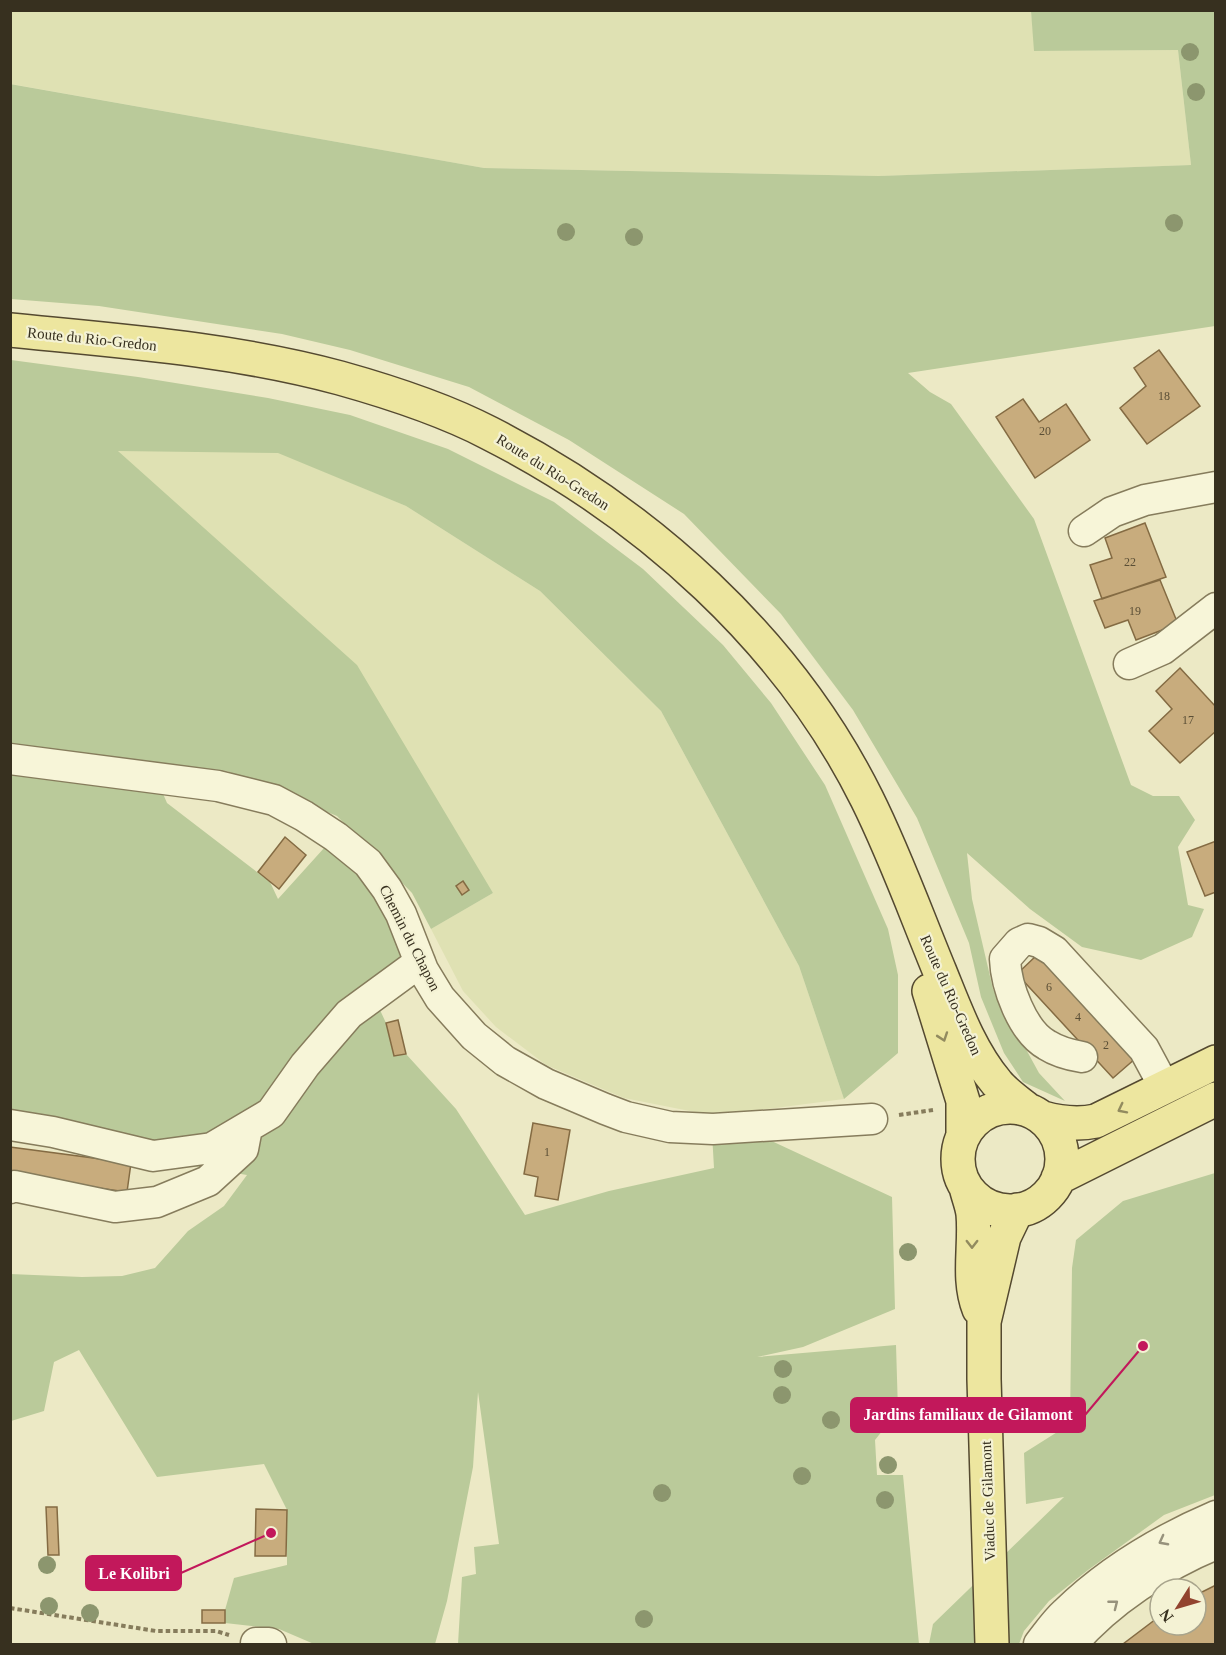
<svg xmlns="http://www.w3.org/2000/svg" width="1226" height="1655" font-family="'Times New Roman',serif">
  <rect width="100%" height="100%" fill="#ece9c5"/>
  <path fill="#dfe1b3" d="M10 11H1031L1035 51 1178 50 1191 165 879 176 484 168 11 84Z
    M117 450 278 452 406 506 540 591 661 711 799 966 844 1099 715 1116 624 1098 546 1065 496 1027 463 991 431 929 493 893Z"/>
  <path fill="#baca9a" d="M1031 11H1215V326L908 373 930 392 951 404 1034 519 1131 785 1153 796H1179L1195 820 1178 847 1188 905 1204 909 1192 937 1141 960 1082 947 1030 909 967 853 972 899 993 989 1039 1073 1065 1101 1023 1082 1004 1053 981 997 969 943 917 818 853 710 781 614 684 514 569 440 469 387 350 350 282 334 99 306 11 299 10 84 484 168 879 176 1191 165 1178 50 1034 51Z
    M11 360 138 377 268 398 350 415 448 449 554 502 643 569 723 645 771 703 825 785 888 929 898 975V1053L844 1099 799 966 661 711 540 591 406 506 278 453 118 451 357 665 493 893 431 929 412 893 337 816 227 771 11 747Z
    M11 769 161 789 167 803 270 882 278 899 334 837 410 942 374 997 386 1023 394 1056 406 1054 456 1109 525 1215 609 1191 714 1168 712 1133 763 1137 892 1197 895 1309 803 1347 757 1357 896 1345 898 1411 875 1440 877 1475H903L919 1644H458L462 1577 476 1574 474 1547 499 1544 478 1392 473 1467 447 1601 435 1644H314L279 1629 225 1623V1610L234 1578 287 1565V1510L264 1464 157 1477 79 1350 54 1362 44 1411 11 1421 10 1274 82 1277 122 1276 155 1268 188 1231 224 1206 247 1175 11 1135Z
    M1215 1173V1495L1164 1515 1088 1570 1049 1601 1024 1631 1019 1644H929L933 1624 1064 1497 1026 1504 1024 1453 1070 1424 1072 1268 1076 1240 1123 1201Z"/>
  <path fill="#c8ac7d" stroke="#846b43" stroke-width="1.5" d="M1159 350 1200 406 1147 444 1120 408 1146 386 1134 368Z
    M1023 399 1039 422 1066 404 1090 440 1035 478 996 417Z
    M1145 523 1166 577 1102 599 1090 565 1112 558 1105 538Z
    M1160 580 1178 624 1136 640 1128 620 1105 628 1094 601Z
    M1180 668 1216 707V731L1180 763 1149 731 1172 709 1156 691Z
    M285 837 306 855 279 889 258 872Z
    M1216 841V892L1205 896 1187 852Z
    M463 881 469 890 462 895 456 886Z
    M1039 953 1136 1058 1113 1078 1017 974Z
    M398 1020 406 1054 394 1056 386 1023Z
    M533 1123 570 1130 558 1200 535 1196 538 1177 524 1174Z
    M10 1147 131 1163 127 1192 10 1176Z
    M46 1507H57L59 1555H48Z
    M256 1509 287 1510 286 1556H255Z
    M1216 1585V1644H1123L1160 1616V1625H1196V1595Z
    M202 1610H225V1623H202Z"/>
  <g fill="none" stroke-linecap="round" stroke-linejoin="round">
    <defs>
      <path id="minor" d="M1084 531 1112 512 1145 500 1216 487
        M1129 664 1163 649 1216 608
        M10 759 218 786 274 800 304 816 336 837 368 863 387 889 401 914 423 970 440 998 474 1036 505 1061 546 1084 605 1109 626 1117 670 1127 713 1129 872 1119
        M1082 1057C1070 1055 1058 1052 1047 1045 1022 1031 1006 986 1005 959L1019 943 1028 939 1039 942 1054 951 1144 1049 1165 1088
        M10 1125 53 1132 153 1156 212 1148 271 1113 305 1065 349 1014 420 962
        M10 1188 14 1186 115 1207 157 1202 208 1181 243 1149 247 1128
        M256 1643H269L271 1644
        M1039 1644C1047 1634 1055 1622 1065 1613 1109 1570 1160 1540 1216 1516
        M1072 1644C1109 1601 1163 1566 1216 1544"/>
      <path id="major" d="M10 330C120 341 233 349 340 378 390 392 443 409 489 433 646 513 788 640 867 799 895 855 916 914 940 972 955 1009 970 1051 997 1083 1005 1093 1017 1101 1028 1110
        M929 991 963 1101V1135
        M958 1159a52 52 0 1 1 104 0a52 52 0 1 1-104 0Z
        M1043 1118C1061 1123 1077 1125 1096 1121L1216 1062
        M1058 1178 1216 1099
        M966 1187C968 1196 972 1205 973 1214 976 1246 967 1279 979 1309
        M992 1644 984 1379V1322L1004 1237 1017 1210"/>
    </defs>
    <use href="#minor" stroke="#867c5c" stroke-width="33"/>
    <use href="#major" stroke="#544930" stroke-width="36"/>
    <path stroke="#867c5c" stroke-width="4" stroke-dasharray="4.5 3" stroke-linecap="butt" d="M899 1115 933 1110
      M10 1608 156 1631H216L229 1635"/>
    <use href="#minor" stroke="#f7f5d8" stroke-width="30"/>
    <use href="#major" stroke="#ede69f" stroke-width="33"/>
  </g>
  <g fill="#8c966e">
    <circle cx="1190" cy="52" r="9"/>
    <circle cx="1196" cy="92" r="9"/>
    <circle cx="1174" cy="223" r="9"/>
    <circle cx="566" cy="232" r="9"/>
    <circle cx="634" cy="237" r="9"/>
    <circle cx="908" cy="1252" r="9"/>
    <circle cx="783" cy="1369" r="9"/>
    <circle cx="782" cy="1395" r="9"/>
    <circle cx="831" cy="1420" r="9"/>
    <circle cx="888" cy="1465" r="9"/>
    <circle cx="802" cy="1476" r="9"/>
    <circle cx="662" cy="1493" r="9"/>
    <circle cx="885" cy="1500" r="9"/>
    <circle cx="47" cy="1565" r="9"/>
    <circle cx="49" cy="1606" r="9"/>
    <circle cx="90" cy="1613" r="9"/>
    <circle cx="644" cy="1619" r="9"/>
  </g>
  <defs><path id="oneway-chevron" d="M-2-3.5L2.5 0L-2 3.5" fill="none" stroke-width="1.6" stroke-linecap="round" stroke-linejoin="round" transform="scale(1.5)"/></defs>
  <g stroke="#928b5f">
    <use href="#oneway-chevron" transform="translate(943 1037) rotate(71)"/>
    <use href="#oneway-chevron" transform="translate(1122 1109) rotate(153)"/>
    <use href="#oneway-chevron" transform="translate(972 1244) rotate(90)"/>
  </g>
  <g stroke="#97927c">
    <use href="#oneway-chevron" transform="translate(1163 1541) rotate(152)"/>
    <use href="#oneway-chevron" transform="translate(1114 1604) rotate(-38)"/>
  </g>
  <g text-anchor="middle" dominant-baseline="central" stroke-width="4.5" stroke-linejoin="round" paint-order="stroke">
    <g font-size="12" fill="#5b4f36">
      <text x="1164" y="396">18</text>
      <text x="1045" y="431">20</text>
      <text x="1130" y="562">22</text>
      <text x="1135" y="611">19</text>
      <text x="1188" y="720">17</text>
      <text x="1049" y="987">6</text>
      <text x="1078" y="1017">4</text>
      <text x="1106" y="1045">2</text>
      <text x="547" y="1152">1</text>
    </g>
    <g font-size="15" fill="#37301f" stroke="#f4f2d4">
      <text transform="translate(92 339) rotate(6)">Route du Rio-Gredon</text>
      <text transform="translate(553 472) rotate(32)">Route du Rio-Gredon</text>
      <text transform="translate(410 938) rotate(63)">Chemin du Chapon</text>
      <text transform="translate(951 995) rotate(66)">Route du Rio-Gredon</text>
      <text transform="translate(988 1501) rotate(-92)">Viaduc de Gilamont</text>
    </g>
  </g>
  <path fill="none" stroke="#c2185b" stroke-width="2" d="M1143 1346L1085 1415M271 1533L181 1573"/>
  <g fill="#c2185b" stroke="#f4f2d4" stroke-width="2">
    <circle cx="1143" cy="1346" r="6"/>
    <circle cx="271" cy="1533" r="6"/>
  </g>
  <g fill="#c2185b" stroke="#c2185b" stroke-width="2">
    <rect x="851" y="1398" width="234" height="34" rx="6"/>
    <rect x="86" y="1556" width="95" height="34" rx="6"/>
  </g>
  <g font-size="16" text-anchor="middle" font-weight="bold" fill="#fff">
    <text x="968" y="1420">Jardins familiaux de Gilamont</text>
    <text x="134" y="1579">Le Kolibri</text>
  </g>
  <rect width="1226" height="1655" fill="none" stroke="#37301f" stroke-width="24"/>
  <g transform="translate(1178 1607) rotate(233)"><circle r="28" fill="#f4f2d4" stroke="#a8a48c" stroke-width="1.5"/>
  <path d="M0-4.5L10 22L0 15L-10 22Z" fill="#92442f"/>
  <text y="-9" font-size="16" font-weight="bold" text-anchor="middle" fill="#37301f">N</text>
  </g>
</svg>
